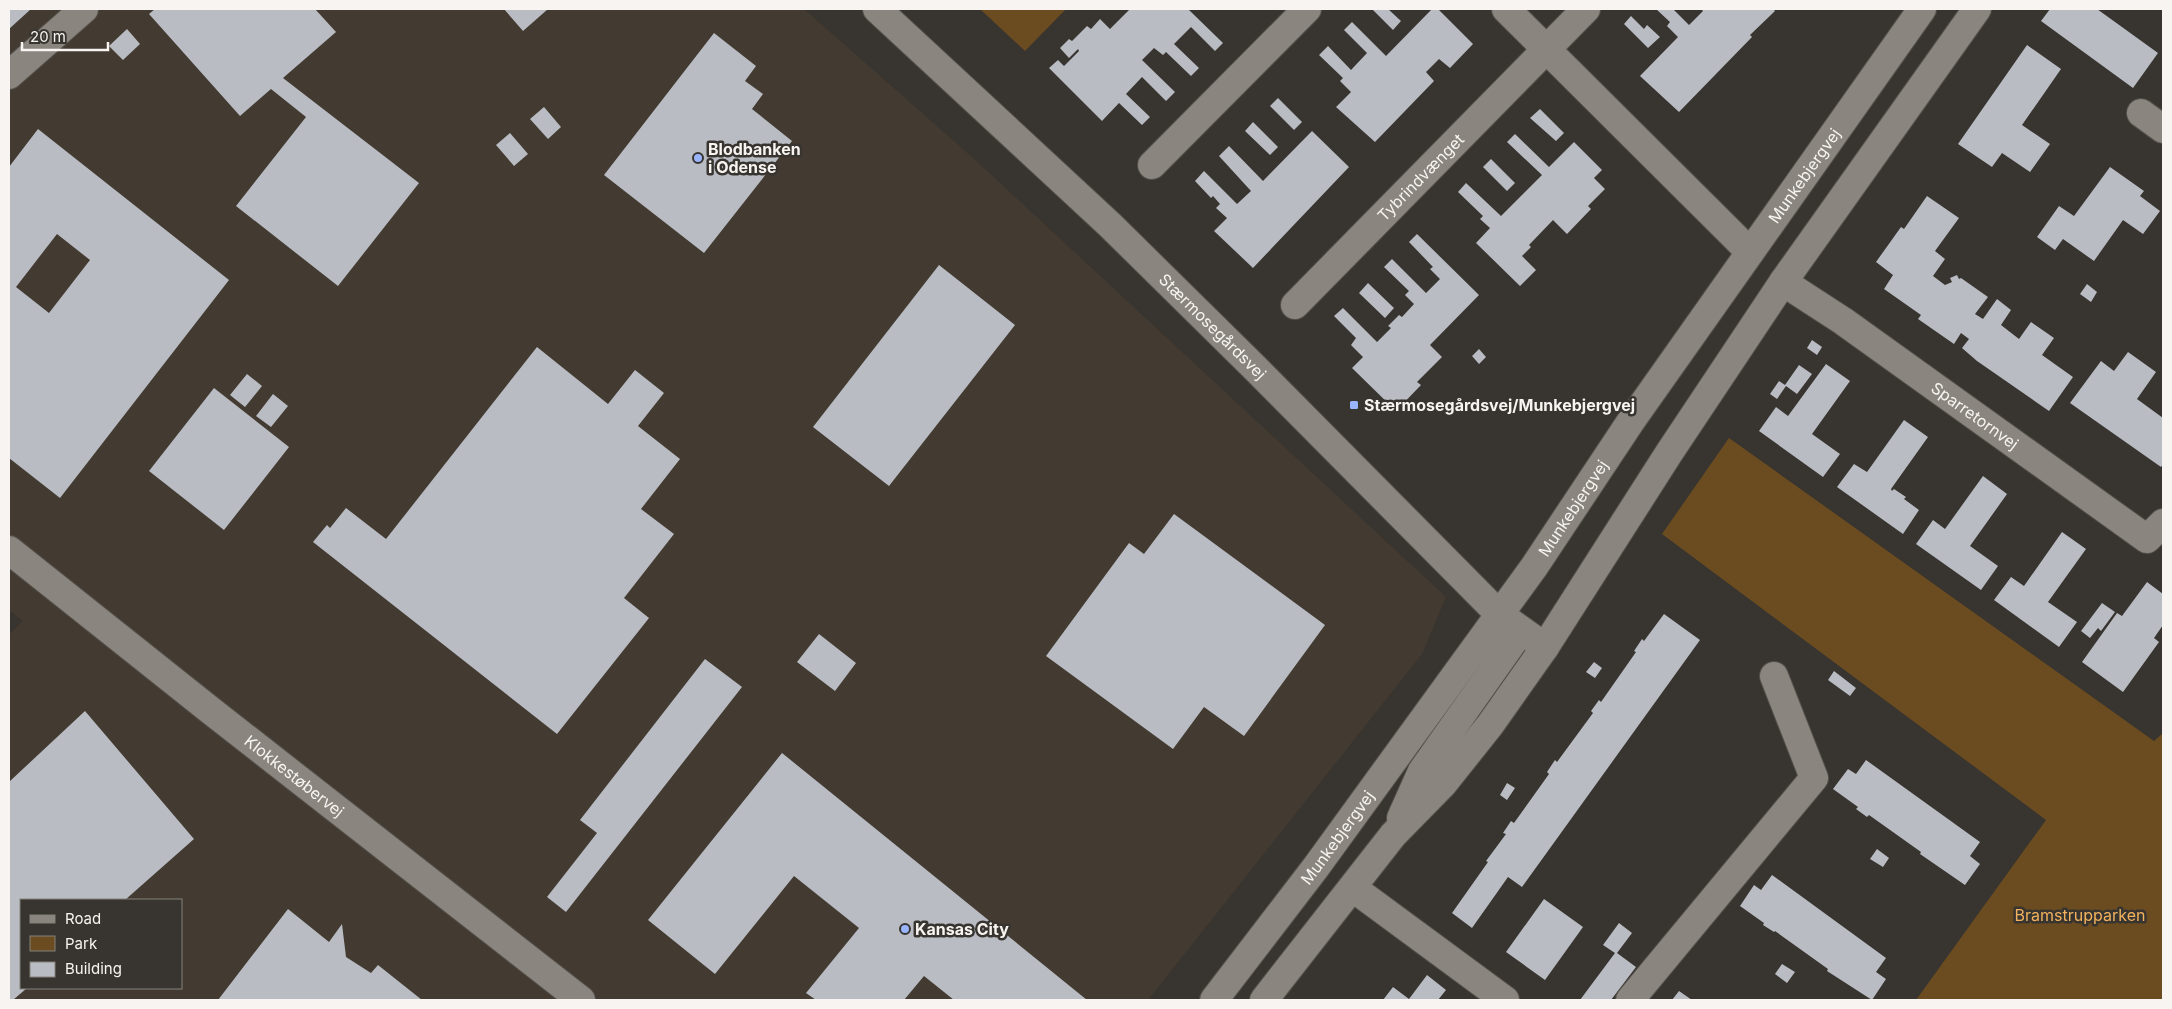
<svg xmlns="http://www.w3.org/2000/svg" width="2172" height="1009" font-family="Inter,sans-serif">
  <rect width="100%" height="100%" fill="#38342f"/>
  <path fill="#433b31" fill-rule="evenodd" d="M9 9H804L972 157 1446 597 1422 654 1148 1000H9V634L23 621 9 610ZM21 900H181V988H21Z"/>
  <path fill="#6b4c21" d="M980 9H1066L1025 51Z
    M1729 438 2154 741 2163 733V1000H1916L2046 820 1662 534Z"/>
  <path fill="#b9bcc3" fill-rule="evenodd" d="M9 9H31L9 29Z
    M155 9H315L336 32 283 78 419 183 338 286 236 206 306 117 271 89 240 116 149 14Z
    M504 9H548L523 31Z
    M1130 9H1188L1223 43 1215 51 1191 27 1174 44 1199 68 1191 76 1166 52 1163 55 1154 48 1142 60 1175 92 1166 101 1142 77 1126 94 1150 117 1142 125 1119 103 1102 121 1049 68 1058 60 1064 66 1079 51 1078 49 1069 58 1060 48 1069 39 1072 41 1087 26 1091 29 1100 19 1110 29Z
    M1372 9H1388L1401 21 1393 30Z
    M1432 9H1438L1473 44 1450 68 1439 59 1426 72 1434 81 1375 142 1336 107 1351 92 1340 81 1343 78 1319 55 1328 46 1351 70 1367 53 1344 30 1352 22 1386 56Z
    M1656 9H1673L1689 25 1703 11 1701 9H1773L1775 11 1750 35 1752 37 1679 112 1640 76 1678 37 1667 26 1670 22Z
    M2050 9H2097L2158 53 2133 88 2041 21Z
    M1631 16 1644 29 1647 25 1660 37 1648 48 1624 24Z
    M127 29 140 44 123 60 109 46Z
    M714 33 756 66 745 81 763 94 752 109 792 141 704 253 604 175Z
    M2027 45 2061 69 2022 125 2050 144 2030 172 2002 153 1992 167 1958 144Z
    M1278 98 1302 122 1294 130 1270 106Z
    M544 107 561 127 548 139 530 119Z
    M1540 109 1564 133 1556 141 1530 118Z
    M1253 122 1278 147 1270 155 1245 131Z
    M38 129 229 280 60 498 9 458V167ZM57 234 90 260 49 313 16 287Z
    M1312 131 1349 167 1253 268 1214 231 1227 218 1216 208 1220 204 1213 196 1211 198 1195 181 1204 171 1237 204 1251 191 1219 156 1229 146 1263 181Z
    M510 133 528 154 514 166 496 145Z
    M1515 134 1549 167 1574 142 1602 170 1594 178 1605 189 1588 206 1591 209 1567 234 1553 220 1529 245 1531 247 1522 256 1536 270 1520 286 1476 243 1490 228 1480 219 1483 216 1458 192 1466 183 1501 216 1542 175 1507 142Z
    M1491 159 1515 183 1507 191 1483 167Z
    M2110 167 2144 191 2140 196 2160 211 2143 234 2123 220 2094 261 2063 239 2055 250 2037 237 2059 206 2074 216Z
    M1927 196 1959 218 1935 251 1945 259 1933 276 1945 285 1952 282 1950 278 1957 275 1959 279 1961 278 1988 297 1975 314 1983 319 1997 299 2011 310 2001 325 2019 339 2031 322 2054 338 2042 355 2073 377 2049 411 1977 361 1962 348 1969 339 1961 333 1954 344 1918 319 1921 315 1884 289 1893 275 1876 262 1901 227 1904 229Z
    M1417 234 1479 295 1430 345 1442 357 1417 382 1421 385 1396 411 1352 368 1363 357 1351 345 1356 338 1334 316 1343 308 1377 342 1391 328 1388 326 1399 315 1402 317 1414 304 1405 295 1409 291 1384 267 1392 259 1426 293 1440 279 1430 269 1433 267 1409 242Z
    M939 265 1015 325 889 486 813 427Z
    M1368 283 1394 308 1385 318 1359 293Z
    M2087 284 2097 292 2091 302 2080 294Z
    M1812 340 1822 347 1817 355 1807 348Z
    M537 347 608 404 635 370 664 393 638 426 680 459 641 509 674 534 624 598 649 618 557 734 313 542 327 525 330 528 346 508 386 539Z
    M1479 349 1486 357 1479 364 1472 356Z
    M2128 352 2156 372 2137 399 2163 418V464L2161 467 2070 403 2101 361 2114 371Z
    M1826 364 1850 381 1812 434 1840 454 1823 477 1759 431 1776 407 1788 416Z
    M1799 365 1812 374 1797 394 1786 386 1777 399 1770 394 1779 381 1785 385Z
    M247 374 262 386 245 407 230 395Z
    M214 388 289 447 224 530 149 471Z
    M273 394 288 406 271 427 256 416Z
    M1904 420 1928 437 1891 489 1892 491 1894 489 1906 497 1904 499 1919 510 1903 534 1837 487 1854 464 1867 472Z
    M1983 476 2007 494 1970 546 1998 566 1981 590 1916 544 1933 520 1945 529Z
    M1174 514 1325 625 1244 736 1204 707 1173 749 1046 656 1129 543 1144 554Z
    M2062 532 2086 549 2048 602 2077 622 2059 647 1994 600 2011 577 2024 586Z
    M2147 582 2163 594V625L2154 638 2159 642 2123 692 2082 662 2117 613 2122 616Z
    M2102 603 2115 612 2101 631 2098 628 2090 638 2081 631Z
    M1664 614 1700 640 1522 887 1508 877 1472 928 1452 913 1488 862 1486 861 1506 834 1503 833 1511 821 1514 823 1549 774 1547 772 1555 760 1557 762 1593 713 1591 711 1599 700 1601 702 1636 652 1634 651 1642 639 1644 641Z
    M819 634 856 663 835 691 797 662Z
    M705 659 742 687 566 912 547 897 597 833 580 820Z
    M1594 662 1602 668 1595 678 1586 672Z
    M1834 671 1856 688 1850 696 1828 680Z
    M85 711 194 839 125 900H21V988H27L13 1000H9V782Z
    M782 753 1087 1000H954L924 976 904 1000H816L806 993 859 928 794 876 715 974 648 920Z
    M1866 760 1980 842 1970 856 1980 864 1965 885 1920 854 1921 852 1869 815 1867 817 1856 809 1858 807 1833 789 1848 769 1856 774Z
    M1507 783 1515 788 1507 800 1500 795Z
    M1877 849 1889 858 1883 867 1870 859Z
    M1772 875 1886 958 1876 972 1886 979 1872 1000 1827 971 1828 969 1775 931 1774 932 1763 925 1764 923 1740 906 1754 885 1761 890Z
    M1544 899 1583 927 1545 980 1506 952Z
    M288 909 329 942 342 924 346 957 371 973 378 965 422 1000H218Z
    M1619 923 1632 933 1617 953 1636 967 1611 1000H1580L1615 953 1603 945Z
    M1782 964 1795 972 1787 983 1775 974Z
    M1427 975 1446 990 1438 1000H1383L1393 987 1409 999Z
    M1679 991 1692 1000H1672Z"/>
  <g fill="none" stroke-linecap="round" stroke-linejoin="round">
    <defs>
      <g id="minor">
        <path d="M1506 9 1750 252"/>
        <path d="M2141 113 2163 129"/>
        <path d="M1152 165 1307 9"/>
        <path id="s1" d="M1783 282 1843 321 2147 539 2163 523"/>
        <path id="s2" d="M1295 305 1586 9"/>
        <path d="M1353 888 1505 1000"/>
        <path d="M1630 1000 1814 778 1774 676"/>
      </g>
      <g id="tertiary">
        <path id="s3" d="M877 9 1110 225 1255 368 1499 614 1545 647"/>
        <path d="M9 75 84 9"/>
        <path id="s4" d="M9 550 210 710 581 1000"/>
        <path d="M1401 818 1422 771 1515 639 1499 614"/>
        <path id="s5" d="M1214 1000 1316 867 1534 567 1631 421 1922 9"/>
        <path d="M1264 1000 1393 835 1443 784 1490 725 1545 647 1669 453 1783 282 1977 9"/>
      </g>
    </defs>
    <use href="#minor" stroke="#54504b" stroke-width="30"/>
    <use href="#tertiary" stroke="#54504b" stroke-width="30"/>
    <use href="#minor" stroke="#8a857f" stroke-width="28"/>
    <use href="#tertiary" stroke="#8a857f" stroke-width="28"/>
  </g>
  <g fill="#98b5fd" stroke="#38342f" stroke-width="2">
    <circle cx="698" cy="158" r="5"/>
    <rect x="1349" y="400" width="10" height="10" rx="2.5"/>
    <circle cx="905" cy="929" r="5"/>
  </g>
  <g text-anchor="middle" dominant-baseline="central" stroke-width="5" stroke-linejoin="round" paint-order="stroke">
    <g font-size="16" font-weight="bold" fill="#f7f4f1" stroke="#38342f" text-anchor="start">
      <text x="708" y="149">Blodbanken<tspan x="708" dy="18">i Odense</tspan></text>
      <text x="1364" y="405">Stærmosegårdsvej/Munkebjergvej</text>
      <text x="915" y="929">Kansas City</text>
    </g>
    <g font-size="16" fill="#f7f4f1" stroke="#38342f">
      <text stroke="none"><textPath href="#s5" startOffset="1014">Munkebjergvej</textPath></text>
      <text stroke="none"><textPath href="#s2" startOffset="179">Tybrindvænget</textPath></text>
      <text stroke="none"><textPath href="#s3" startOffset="462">Stærmosegårdsvej</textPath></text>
      <text stroke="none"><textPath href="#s1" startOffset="234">Sparretornvej</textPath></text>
      <text stroke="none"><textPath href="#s5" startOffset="609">Munkebjergvej</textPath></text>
      <text stroke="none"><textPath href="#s4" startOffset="364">Klokkestøbervej</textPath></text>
      <text stroke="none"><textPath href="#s5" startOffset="204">Munkebjergvej</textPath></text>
    </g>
    <g font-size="16" fill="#f2b25d" stroke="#38342f">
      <text x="2080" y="915">Bramstrupparken</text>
    </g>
  </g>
  <rect width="2172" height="1009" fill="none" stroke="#f7f4f1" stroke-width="20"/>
  <rect x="20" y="899" width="162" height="90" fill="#38342f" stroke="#84817d"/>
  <rect x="30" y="915" width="25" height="8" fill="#8a857f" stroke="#84817d"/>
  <text x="65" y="924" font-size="15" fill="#f7f4f1">Road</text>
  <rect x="30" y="936" width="25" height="15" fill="#6b4c21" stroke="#84817d"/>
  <text x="65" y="949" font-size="15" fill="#f7f4f1">Park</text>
  <rect x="30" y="962" width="25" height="15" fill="#b9bcc3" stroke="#84817d"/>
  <text x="65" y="974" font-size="15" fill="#f7f4f1">Building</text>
  <path d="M22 42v8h86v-8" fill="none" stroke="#f7f4f1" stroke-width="2.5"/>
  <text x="30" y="42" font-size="15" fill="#f7f4f1" stroke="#38342f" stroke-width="4" paint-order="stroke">20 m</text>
</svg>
